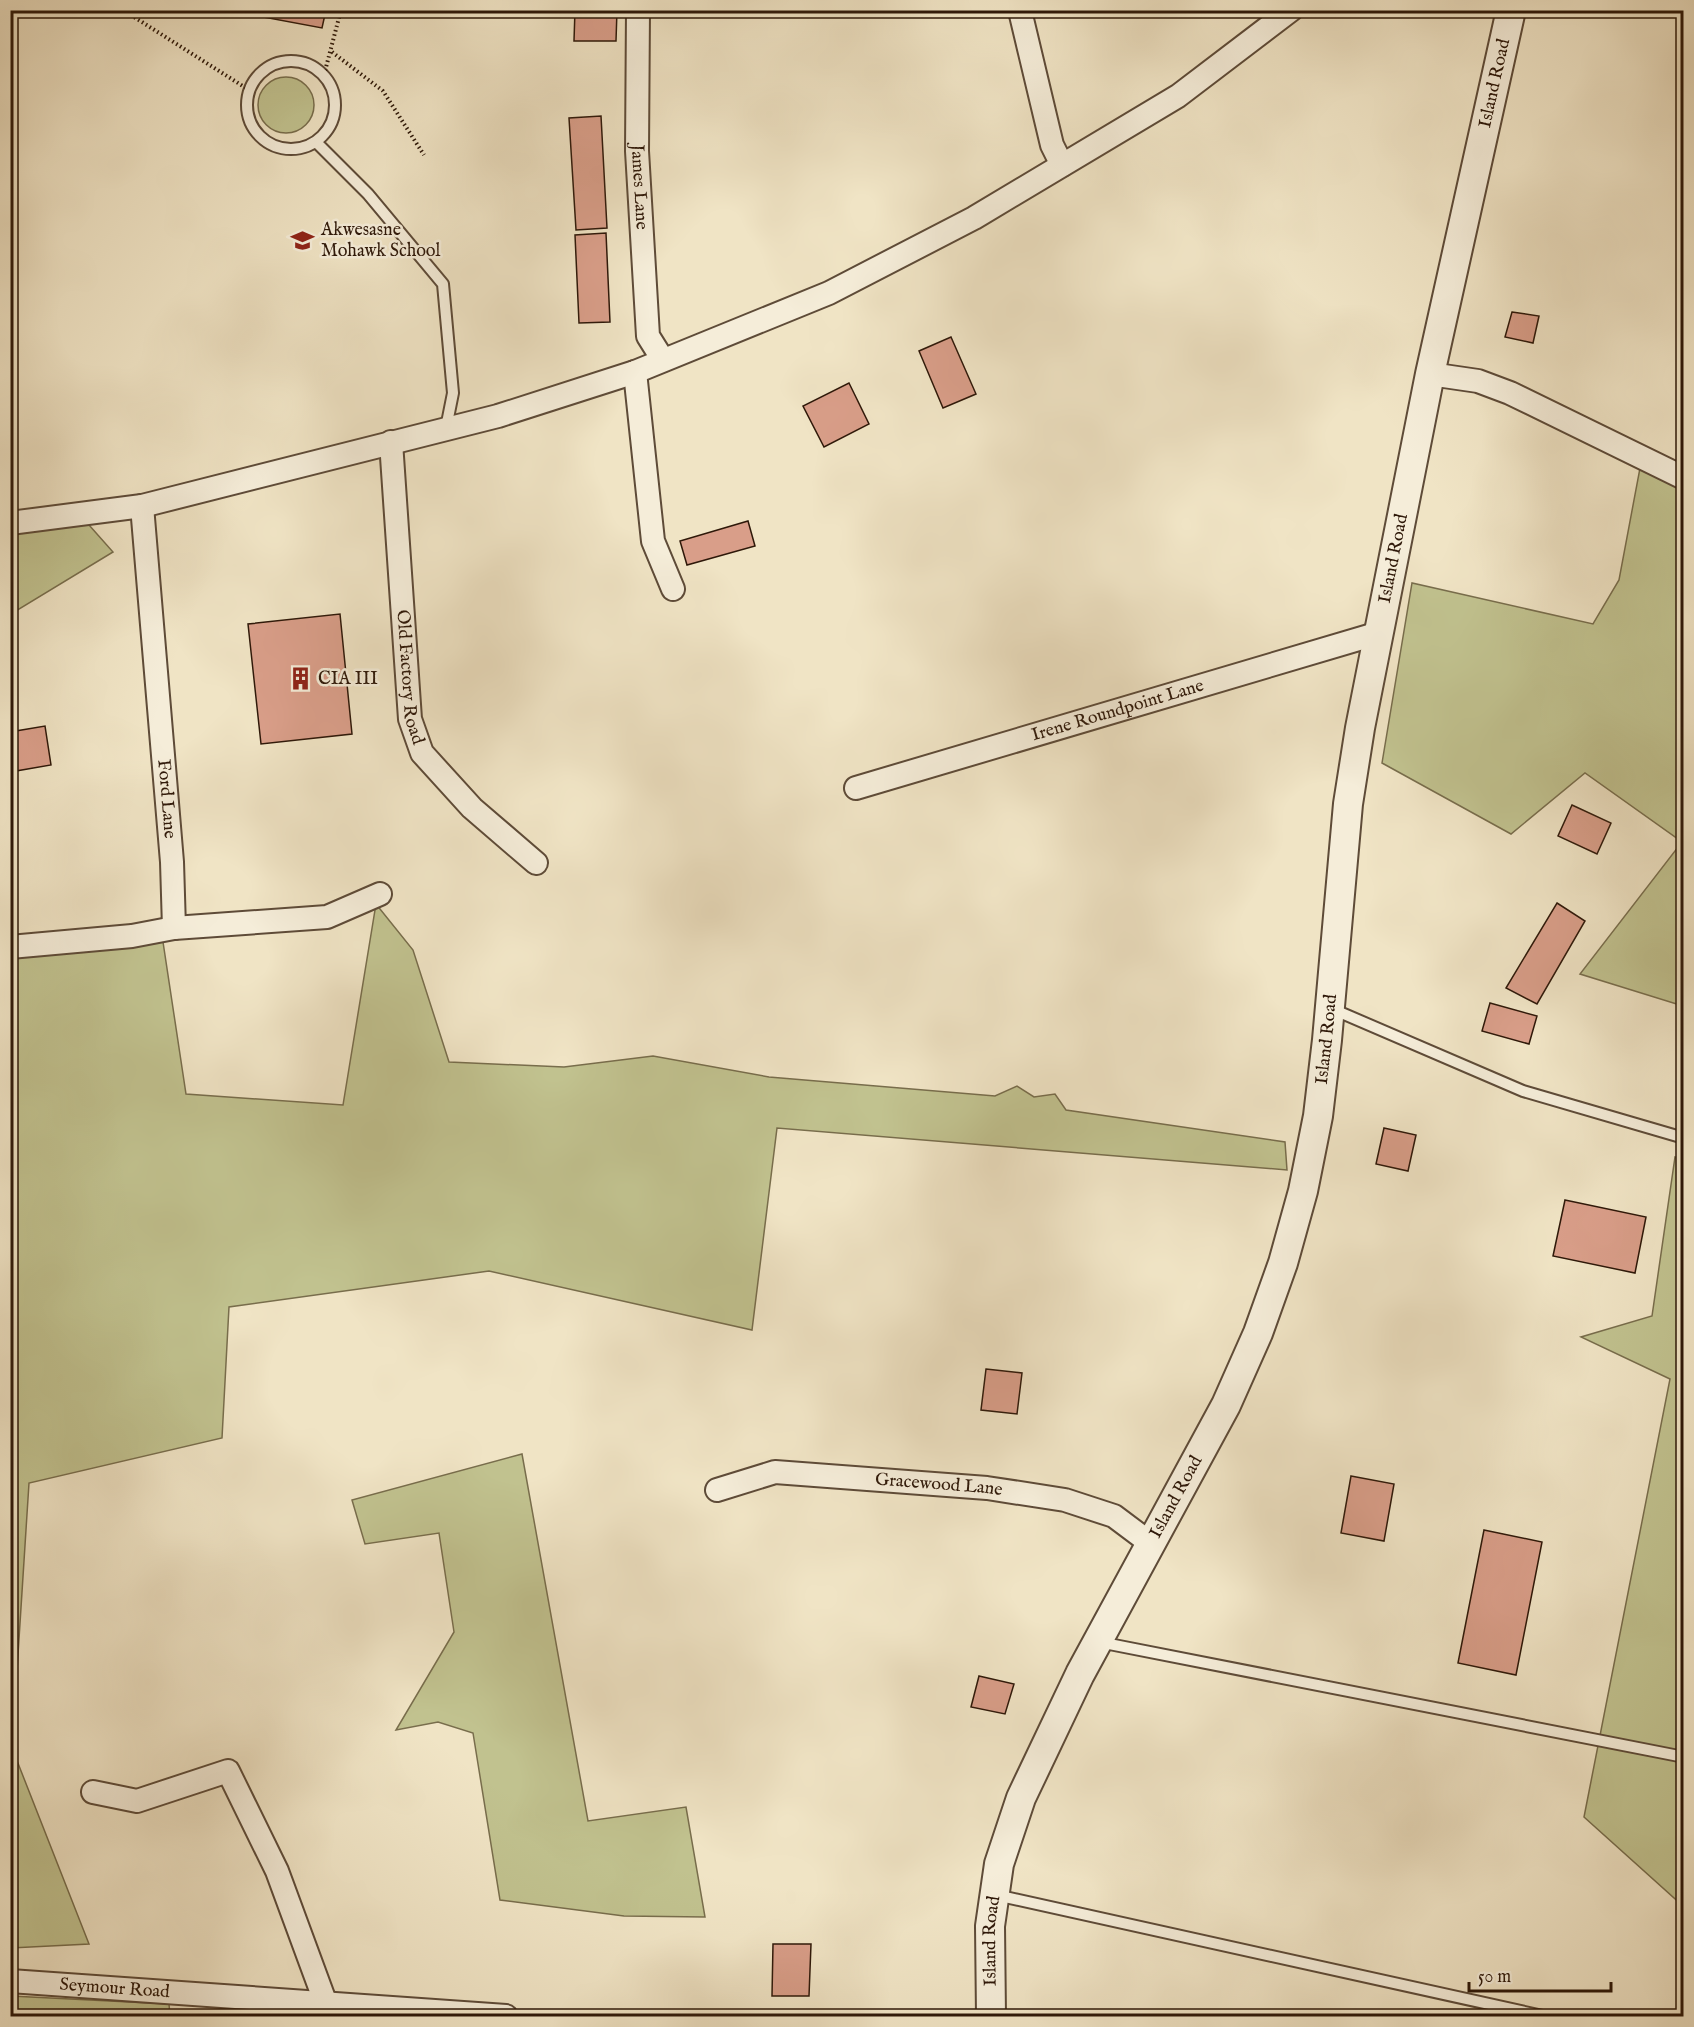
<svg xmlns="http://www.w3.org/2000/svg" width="1694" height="2027" font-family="'IM FELL English',serif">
  <rect width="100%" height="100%" fill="#f0e4c5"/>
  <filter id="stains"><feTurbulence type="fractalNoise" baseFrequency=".00333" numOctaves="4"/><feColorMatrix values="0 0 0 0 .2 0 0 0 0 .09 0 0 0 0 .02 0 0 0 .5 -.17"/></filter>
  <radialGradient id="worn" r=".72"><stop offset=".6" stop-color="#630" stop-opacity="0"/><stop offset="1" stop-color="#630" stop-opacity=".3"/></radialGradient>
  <path fill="#c1c28f" stroke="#786d4c" stroke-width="1.5" d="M258 105a28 28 0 1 1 56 0a28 28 0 1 1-56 0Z
    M1640 468 1683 490V1006L1580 974 1682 842 1585 773 1511 834 1382 763 1412 583 1593 624 1619 580Z
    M20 522 89 525 113 552 11 614V523Z
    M376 904 413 950 449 1062 564 1067 653 1056 769 1077 995 1096 1017 1086 1034 1097 1055 1094 1066 1110 1285 1142 1287 1170 777 1128 752 1330 489 1271 229 1307 222 1438 29 1483 12 1748 89 1944 11 1948 10 954 163 942 186 1094 343 1105Z
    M1675 1157 1683 1160V1906L1584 1817 1670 1379 1581 1337 1652 1316Z
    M522 1454 588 1821 686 1807 705 1917 624 1916 500 1900 473 1733 438 1722 396 1730 454 1632 439 1533 365 1544 352 1500Z
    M11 1996 169 2004 170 2016H11Z"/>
  <path fill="#d99e89" stroke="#2e1809" stroke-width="1.5" d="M226 10H326L322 28Z
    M575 10H617L616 41H574Z
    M601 116 607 228 576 230 569 118Z
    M606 233 610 322 579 323 575 235Z
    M1512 312 1539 316 1533 343 1505 337Z
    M951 337 976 394 943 408 919 351Z
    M849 383 869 424 824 447 803 406Z
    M748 521 755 546 687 565 680 541Z
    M340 614 352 734 261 744 248 624Z
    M45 726 51 765 10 772V732Z
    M1572 805 1611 823 1597 854 1558 836Z
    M1557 903 1585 921 1537 1004 1506 988Z
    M1490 1003 1537 1016 1529 1044 1482 1031Z
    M1384 1128 1416 1135 1408 1171 1376 1164Z
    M1565 1200 1646 1217 1635 1273 1553 1256Z
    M986 1369 1022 1373 1017 1414 981 1410Z
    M1351 1476 1394 1484 1384 1541 1341 1533Z
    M1484 1530 1542 1542 1516 1675 1458 1663Z
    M979 1676 1014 1684 1005 1714 971 1707Z
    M773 1944H811L809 1996H772Z"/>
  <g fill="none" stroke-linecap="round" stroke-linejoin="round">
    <defs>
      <path id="service" d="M247 105a44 44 0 1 1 88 0a44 44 0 1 1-88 0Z
        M316 142 368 194 443 284 453 393 446 428
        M1330 1008 1523 1091 1684 1138
        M1099 1642 1684 1757
        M996 1895 1543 2016"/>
      <g id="minor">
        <path id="s1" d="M638 10 637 151 648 336 663 360"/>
        <path d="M1021 15 1052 145 1062 165"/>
        <path d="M635 372 653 541 673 589"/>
        <path d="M1430 374 1478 381 1510 393 1684 478"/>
        <path id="s2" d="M391 442 410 719 422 753 472 808 536 863"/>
        <path id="s3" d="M142 506 172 862 174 928"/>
        <path d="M10 523 142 506 498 416 635 372 829 293 974 218 1178 96 1291 10"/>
        <path id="s4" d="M856 788 1379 633"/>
        <path d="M10 947 132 936 174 928 327 917 380 894"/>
        <path id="s5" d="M717 1490 775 1472 987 1488 1065 1500 1114 1516 1150 1543"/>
        <path d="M93 1792 137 1801 228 1771 277 1871 326 2004"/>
        <path id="s6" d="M10 1981 506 2016"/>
      </g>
      <g id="tertiary">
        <path id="s7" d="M991 2016 990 1926 999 1864 1021 1798 1080 1674 1226 1405 1258 1333 1283 1263 1303 1191 1318 1116 1327 1040 1348 804 1360 728 1430 374 1511 10"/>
      </g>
    </defs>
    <use href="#service" stroke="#5e4b38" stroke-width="14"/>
    <use href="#minor" stroke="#5e4b38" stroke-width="26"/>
    <use href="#tertiary" stroke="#5e4b38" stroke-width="32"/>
    <path stroke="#2e1809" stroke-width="4" stroke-dasharray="1.5 3" stroke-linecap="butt" d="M123 10 249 90
      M332 52 383 91 424 155
      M324 75 341 10"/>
    <use href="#service" stroke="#f5edd9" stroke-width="10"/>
    <use href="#minor" stroke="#f5edd9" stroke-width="22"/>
    <use href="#tertiary" stroke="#f5edd9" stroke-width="28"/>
  </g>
  <defs>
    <symbol id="school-bare" viewBox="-9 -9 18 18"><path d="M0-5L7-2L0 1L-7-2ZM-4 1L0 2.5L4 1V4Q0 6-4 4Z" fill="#8f2418" stroke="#f5edd9" stroke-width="2.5" paint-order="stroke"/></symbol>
    <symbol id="building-bare" viewBox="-9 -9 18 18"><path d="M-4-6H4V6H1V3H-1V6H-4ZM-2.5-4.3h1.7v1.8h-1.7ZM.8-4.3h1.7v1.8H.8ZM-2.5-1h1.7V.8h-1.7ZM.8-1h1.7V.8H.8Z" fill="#8f2418" stroke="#f5edd9" stroke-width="2.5" paint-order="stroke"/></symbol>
  </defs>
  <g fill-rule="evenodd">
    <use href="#school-bare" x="286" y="224" width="33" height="33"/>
    <use href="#building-bare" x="284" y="662" width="33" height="33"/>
  </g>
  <g text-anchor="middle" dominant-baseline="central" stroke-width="5" stroke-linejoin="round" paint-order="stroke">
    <g font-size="18" fill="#2e1809" stroke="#f5edd9">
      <text stroke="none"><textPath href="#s7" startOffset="2019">Island Road</textPath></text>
      <text stroke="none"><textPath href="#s1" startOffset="177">James Lane</textPath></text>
      <text stroke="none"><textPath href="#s7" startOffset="1533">Island Road</textPath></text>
      <text stroke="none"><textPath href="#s2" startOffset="236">Old Factory Road</textPath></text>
      <text stroke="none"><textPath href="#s4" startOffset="273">Irene Roundpoint Lane</textPath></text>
      <text stroke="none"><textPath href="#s3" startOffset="294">Ford Lane</textPath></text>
      <text stroke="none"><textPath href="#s7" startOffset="1047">Island Road</textPath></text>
      <text stroke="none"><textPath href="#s5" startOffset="225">Gracewood Lane</textPath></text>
      <text stroke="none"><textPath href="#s7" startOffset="561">Island Road</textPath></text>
      <text stroke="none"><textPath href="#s7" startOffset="75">Island Road</textPath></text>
      <text stroke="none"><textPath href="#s6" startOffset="105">Seymour Road</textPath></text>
    </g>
    <g font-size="18" fill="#2e1809" stroke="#f5edd9" text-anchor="start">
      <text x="321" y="230">Akwesasne<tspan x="321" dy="21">Mohawk School</tspan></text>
      <text x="318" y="679">CIA III</text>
    </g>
  </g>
  <rect width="1694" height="2027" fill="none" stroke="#f0e4c5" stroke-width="36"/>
  <rect x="12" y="12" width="1670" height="2003" fill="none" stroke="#2e1809" stroke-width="3"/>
  <rect x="18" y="18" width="1658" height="1991" fill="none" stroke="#2e1809" stroke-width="1.5"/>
  <path d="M1469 1982v9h142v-9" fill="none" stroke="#2e1809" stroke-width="3"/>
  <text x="1478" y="1982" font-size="18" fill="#2e1809" stroke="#f5edd9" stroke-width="4.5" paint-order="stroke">50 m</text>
  <rect width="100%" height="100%" filter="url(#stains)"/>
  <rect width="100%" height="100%" fill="url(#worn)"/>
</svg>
